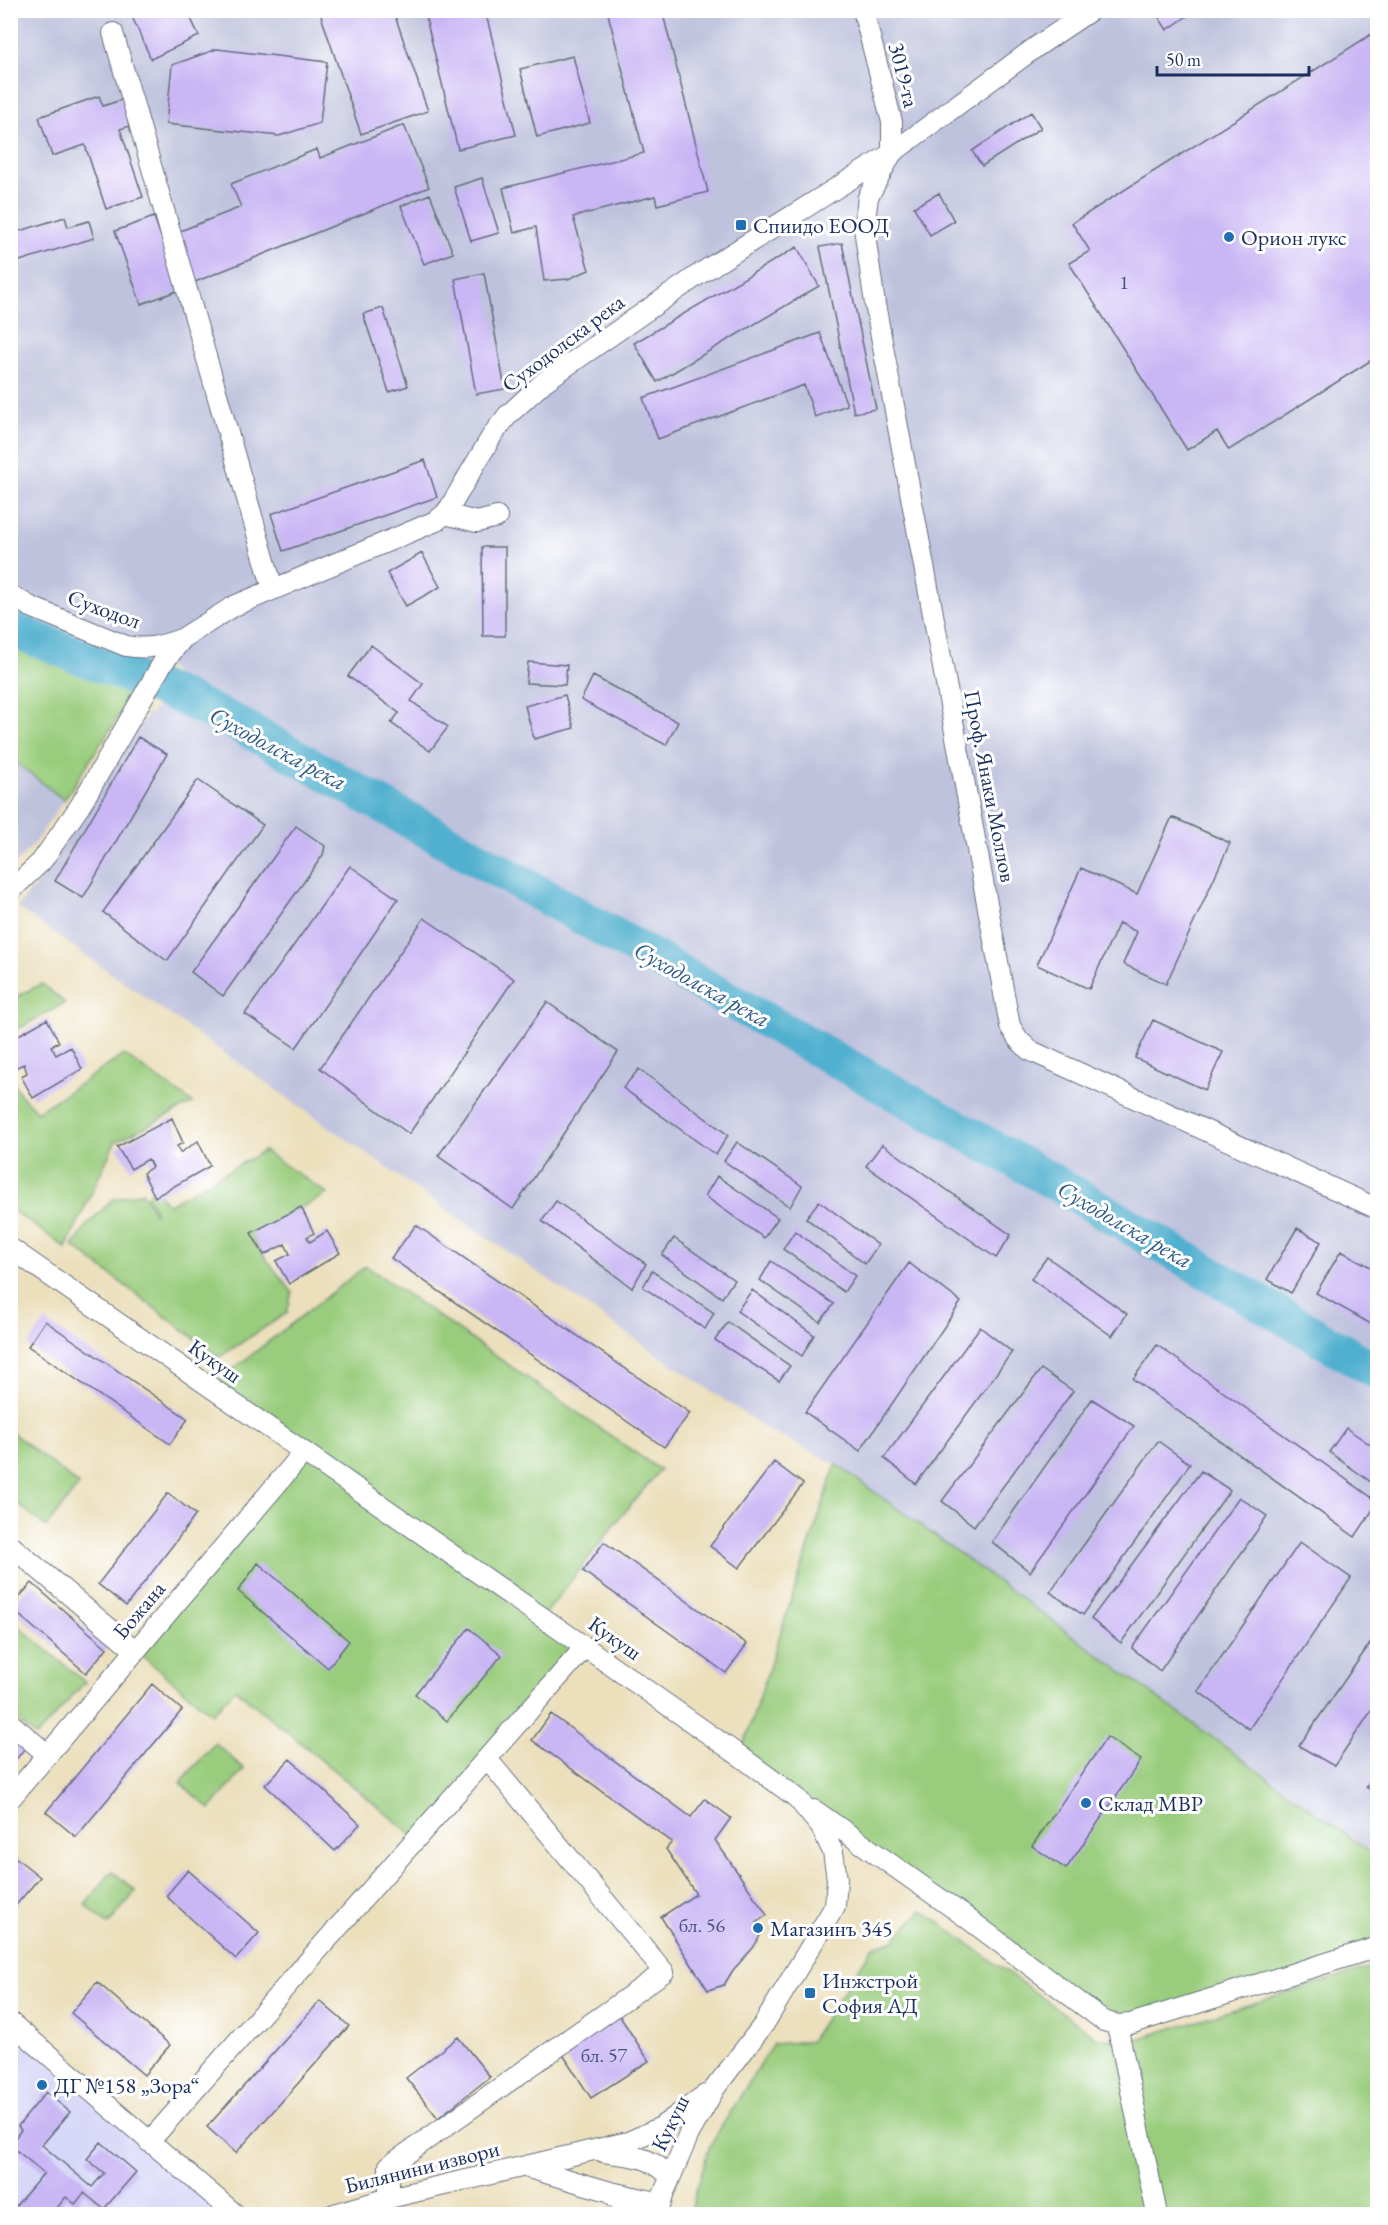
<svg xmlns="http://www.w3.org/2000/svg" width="1388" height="2225" font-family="'EB Garamond',serif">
  <rect width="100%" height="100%" fill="#fff"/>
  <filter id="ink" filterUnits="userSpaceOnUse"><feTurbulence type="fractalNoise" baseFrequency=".0167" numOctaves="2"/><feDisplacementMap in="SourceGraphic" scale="12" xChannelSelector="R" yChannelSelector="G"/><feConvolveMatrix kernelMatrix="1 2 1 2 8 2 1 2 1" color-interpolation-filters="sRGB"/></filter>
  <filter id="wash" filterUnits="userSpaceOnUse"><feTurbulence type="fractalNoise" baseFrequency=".008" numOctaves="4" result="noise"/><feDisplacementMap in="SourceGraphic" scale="24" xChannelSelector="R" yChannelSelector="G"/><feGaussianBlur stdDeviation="1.35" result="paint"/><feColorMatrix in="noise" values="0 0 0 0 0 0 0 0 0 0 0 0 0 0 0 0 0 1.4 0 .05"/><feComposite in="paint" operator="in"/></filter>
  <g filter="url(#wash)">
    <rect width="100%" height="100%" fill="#ebdfbc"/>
    <path fill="#d7d7f8" d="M10 2030 224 2214H11Z"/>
    <path fill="#bfc2dd" d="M10 11H1377V1855L836 1464 771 1432 431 1199 17 907 34 888 51 864 148 713 151 715 175 672 148 656 141 668 11 613Z
      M10 759 64 800 33 845 11 868Z"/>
    <path fill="#99cc7c" stroke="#5a7e6d" stroke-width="1.5" d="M10 645 127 693 124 699 128 702 64 800 11 759Z
      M42 984 65 1003 11 1033V999Z
      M124 1055 193 1103 115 1142 66 1248 11 1209V1079L21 1095 37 1112Z
      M264 1151 328 1194 271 1223 254 1243 292 1292 287 1313 219 1357 73 1246 87 1225 112 1200 142 1192 155 1214 156 1212 147 1196 155 1186 164 1201 169 1204Z
      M366 1266 660 1470 614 1525 543 1617 585 1647 417 1839 235 1689 212 1714 135 1650 304 1452 210 1387Z
      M10 1431 79 1485 46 1527 11 1498Z
      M836 1464 1377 1857V1947L1117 2025 740 1756Z
      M10 1619 85 1682 36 1737 11 1715Z
      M215 1743 244 1769 210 1809 180 1783Z
      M112 1871 136 1891 108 1925 85 1905Z
      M922 1910 1099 2039 1134 2040 1377 1965V2214H689L710 2145 773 2044 810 2041 873 1947 893 1941Z"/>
    <path fill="#51b0cf" stroke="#367096" stroke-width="1.5" d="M10 613 15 616 141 668 127 693 11 645Z"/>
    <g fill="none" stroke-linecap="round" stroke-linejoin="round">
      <path stroke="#51b0cf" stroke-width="36" d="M10 629 177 695 236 723 1073 1193 1378 1372"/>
    </g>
    <g id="blocks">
      <path fill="#c9b6f4" d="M129 10H187L199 36 151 59Z
        M319 10H393L428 111 361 134Z
        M424 10H485L516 135 458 149Z
        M607 10H662L708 192 657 205 655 196 573 217 589 270 568 279 544 281 536 227 514 233 503 188 644 153Z
        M1154 10H1196L1167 30Z
        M1378 30V356L1229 450 1217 431 1187 450 1069 263 1090 251 1072 223Z
        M217 49 327 62 320 123 279 136 166 124 172 65Z
        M573 56 590 123 537 137 520 69Z
        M99 96 103 106 127 98 136 124 120 129 143 197 106 209 85 145 52 156 39 117Z
        M1031 112 1041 128 982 166 972 151Z
        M404 125 429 187 195 282 175 233 241 207 231 184 317 149 320 158Z
        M482 178 499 233 471 241 454 187Z
        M939 193 954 221 930 235 914 207Z
        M430 194 453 253 424 264 401 206Z
        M65 217 68 227 89 221 94 238 10 264V234Z
        M154 217 180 290 141 304 115 231Z
        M842 243 876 409 854 413 820 247Z
        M797 247 819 286 657 382 634 343Z
        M484 273 505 389 476 394 455 279Z
        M383 308 408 386 389 392 363 314Z
        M820 333 847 405 815 417 804 385 658 439 643 398Z
        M425 460 437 497 283 551 271 514Z
        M482 547H505V636H483Z
        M422 553 440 587 406 606 387 573Z
        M371 645 423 684 411 701 448 727 430 751 391 723 399 713 348 676Z
        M528 662 567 665 565 685 526 683Z
        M593 676 678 722 666 745 581 700Z
        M565 695 574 728 534 739 525 706Z
        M138 737 167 754 83 898 55 881Z
        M198 780 263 825 167 961 103 912Z
        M1172 817 1230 843 1166 984 1123 964 1137 932 1119 923 1089 989 1037 965 1081 868 1137 894Z
        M296 826 325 846 323 855 223 996 191 972Z
        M350 866 398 899 296 1048 245 1014Z
        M424 918 514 979 409 1134 320 1068Z
        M547 1002 618 1052 513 1209 438 1156Z
        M47 1019 59 1042 51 1046 56 1055 71 1047 82 1069 33 1098 21 1076 27 1073 24 1064 10 1070V1040Z
        M1153 1020 1223 1052 1205 1090 1135 1058Z
        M639 1069 728 1135 716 1155 623 1088Z
        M172 1118 183 1143 177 1146 180 1153 198 1141 210 1166 155 1197 143 1173 152 1167 148 1159 131 1169 117 1147Z
        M737 1142 802 1186 790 1207 724 1161Z
        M882 1144 1011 1235 996 1258 866 1166Z
        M717 1176 778 1218 764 1238 705 1196Z
        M556 1201 646 1264 632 1288 542 1221Z
        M819 1201 878 1245 865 1264 806 1218Z
        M301 1207 314 1233 307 1237 310 1242 327 1231 340 1253 289 1284 276 1261 290 1254 285 1244 264 1255 251 1233Z
        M416 1225 690 1413 664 1447 391 1258Z
        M1297 1228 1321 1242 1291 1293 1267 1279Z
        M795 1231 855 1276 844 1292 783 1249Z
        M674 1238 734 1280 722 1298 662 1255Z
        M1341 1251 1378 1271V1328L1316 1293Z
        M1047 1257 1127 1314 1112 1336 1031 1279Z
        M771 1261 834 1304 820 1322 760 1280Z
        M909 1263 961 1302 860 1451 805 1412Z
        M652 1271 714 1313 705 1329 643 1287Z
        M752 1290 814 1335 802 1356 737 1311Z
        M45 1321 188 1419 170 1444 28 1346Z
        M728 1322 790 1366 779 1381 715 1340Z
        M980 1327 1012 1352 916 1484 884 1458Z
        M1157 1345 1378 1502 1355 1537 1133 1379Z
        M1041 1369 1073 1391 974 1526 942 1501Z
        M1092 1399 1134 1426 1030 1572 992 1542Z
        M1346 1428 1378 1450V1487L1329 1452Z
        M1158 1441 1190 1464 1083 1615 1050 1592Z
        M774 1462 803 1484 739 1568 710 1546Z
        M1201 1471 1230 1490 1121 1643 1091 1619Z
        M168 1493 196 1515 126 1606 98 1584Z
        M1239 1497 1267 1516 1160 1671 1132 1648Z
        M604 1542 747 1644 726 1673 583 1571Z
        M1300 1542 1351 1578 1249 1729 1198 1691Z
        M10 1562 18 1568 10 1578Z
        M258 1563 349 1641 328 1668 238 1591Z
        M32 1583 107 1648 86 1673 10 1607Z
        M469 1628 502 1655 447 1721 415 1694Z
        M1378 1632V1701L1334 1766 1299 1746Z
        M152 1684 182 1710 76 1837 46 1812Z
        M551 1714 691 1817 705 1799 731 1818 715 1840 767 1915 757 1922 761 1934 753 1948 733 1970 724 1985 708 1990 661 1917 696 1894 666 1849 672 1842 532 1740Z
        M10 1737 25 1749 10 1766Z
        M1107 1737 1141 1760 1066 1869 1032 1846Z
        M290 1759 360 1824 335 1851 265 1785Z
        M1378 1771V1794L1366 1787Z
        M10 1853 40 1877 10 1912Z
        M188 1870 259 1933 236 1959 166 1896Z
        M97 1982 170 2045 144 2075 71 2013Z
        M320 2001 349 2026 236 2153 207 2127Z
        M617 2012 649 2061 591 2098 560 2050Z
        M458 2037 490 2077 438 2118 406 2078Z
        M46 2092 70 2112 42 2145 92 2187 104 2173 87 2159 101 2142 136 2172 104 2209 84 2193 75 2204 66 2197 52 2214H22L14 2208 44 2173 10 2145V2134L15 2138 21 2130 18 2126Z"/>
    </g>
  </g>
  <g filter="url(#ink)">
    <use href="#blocks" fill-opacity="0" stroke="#646d7f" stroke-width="1.5"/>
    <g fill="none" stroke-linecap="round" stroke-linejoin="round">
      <defs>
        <path id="minor" d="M863 10 892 122V153L868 197 864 228 875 304 1010 1026 1018 1039 1029 1050 1378 1209
          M113 33 273 589
          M445 514 477 522 497 517
          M10 595 31 607 126 646C147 650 162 646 181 639
          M10 891 41 862 80 806 162 664 183 638 234 606 436 521 445 514 450 507 493 434 508 415 545 381 701 273 892 153 1036 47 1091 10
          M10 1248 585 1647 740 1756 797 1798 821 1827 833 1852 837 1879 835 1906 764 2024 715 2088 689 2134 665 2190 657 2214
          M10 1545 135 1650
          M10 1723 48 1755
          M10 1799 304 1452
          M814 1810 963 1915 1104 2021 1117 2025 1130 2024 1378 1947
          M10 2022 235 2214
          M1117 2025 1157 2214
          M149 2142 585 1647
          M603 2152C632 2157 649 2154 670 2177
          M525 2167 611 2192 661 2203
          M611 2192 622 2204 627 2214
          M389 2198V2166L664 1972 487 1759
          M334 2214 389 2198 628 2142 661 2127 705 2095"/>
      </defs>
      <use href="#minor" stroke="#646d7f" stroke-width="22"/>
      <use href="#minor" stroke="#fff" stroke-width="20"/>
    </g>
  </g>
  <g fill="#1f6fb2" stroke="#fff" stroke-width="2">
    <rect x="735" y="219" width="12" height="12" rx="3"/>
    <circle cx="1229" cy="237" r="6"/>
    <circle cx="1086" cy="1803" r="6"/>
    <circle cx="758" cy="1928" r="6"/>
    <rect x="804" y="1987" width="12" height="12" rx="3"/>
    <circle cx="42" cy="2085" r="6"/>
  </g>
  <g text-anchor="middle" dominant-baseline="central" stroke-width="6" stroke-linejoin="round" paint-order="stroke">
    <g font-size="20" fill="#465184">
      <text x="1124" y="282">1</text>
      <text x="702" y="1925">бл. 56</text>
      <text x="604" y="2055">бл. 57</text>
    </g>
    <g font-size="22" fill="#1b2f5e" stroke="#fff">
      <text transform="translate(904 75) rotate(76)">3019-та</text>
      <text transform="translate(563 343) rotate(-37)">Суходолска река</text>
      <text transform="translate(104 609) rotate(20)">Суходол</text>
      <text transform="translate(990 786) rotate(79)">Проф. Янаки Моллов</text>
      <text transform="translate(215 1361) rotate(35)">Кукуш</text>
      <text transform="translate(139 1610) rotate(-50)">Божана</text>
      <text transform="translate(615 1638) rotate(35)">Кукуш</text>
      <text transform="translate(670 2123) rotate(-64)">Кукуш</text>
      <text transform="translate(422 2167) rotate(-14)">Билянини извори</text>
    </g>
    <g font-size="22" fill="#1b2f5e" stroke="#fff" text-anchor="start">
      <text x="753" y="225">Спиидо ЕООД</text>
      <text x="1241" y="237">Орион лукс</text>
      <text x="1098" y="1803">Склад МВР</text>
      <text x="770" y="1928">Магазинъ 345</text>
      <text x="822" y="1980">Инжстрой<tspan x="822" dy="25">София АД</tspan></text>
      <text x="54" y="2085">ДГ №158 „Зора“</text>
    </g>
    <g font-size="24" font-style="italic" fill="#2e5c86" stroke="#fff">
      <text transform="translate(278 748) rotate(28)">Суходолска река</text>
      <text transform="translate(702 984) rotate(29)">Суходолска река</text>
      <text transform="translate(1125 1224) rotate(30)">Суходолска река</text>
    </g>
  </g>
  <rect width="1388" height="2225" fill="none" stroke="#fff" stroke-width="36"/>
  <path d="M1157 66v9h152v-9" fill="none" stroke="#1b2f5e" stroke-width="3"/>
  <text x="1166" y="66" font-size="18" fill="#1b2f5e" stroke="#ffffff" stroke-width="4.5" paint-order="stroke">50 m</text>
</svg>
